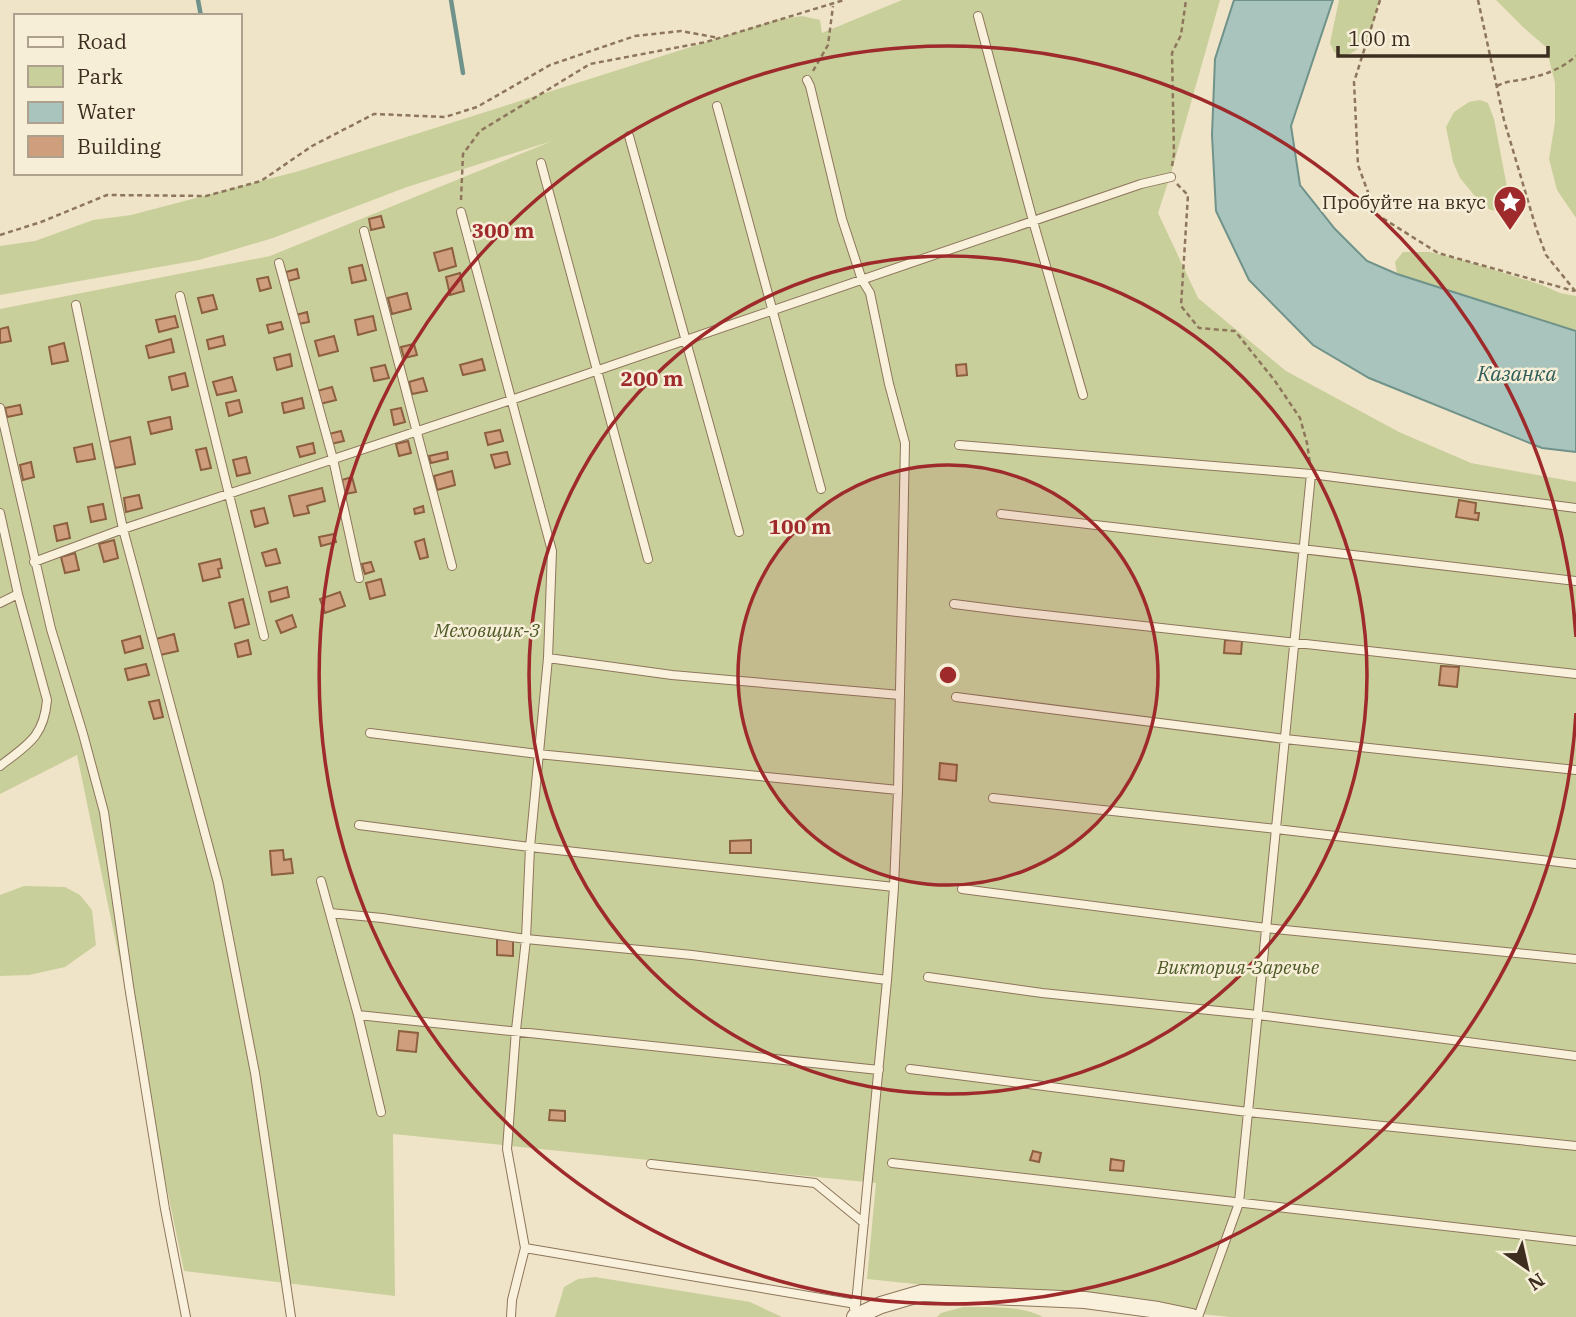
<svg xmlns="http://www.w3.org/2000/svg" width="1576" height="1317" font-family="'IBM Plex Serif',serif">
  <rect width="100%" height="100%" fill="#f0e4c8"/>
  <path fill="#c9cf9b" d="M902 0H1220L1172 170 1158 213 1198 298 1286 371 1399 432 1471 463 1576 482V1317H1230L867 1279 876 1183 393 1134 395 1296 184 1271 77 755 0 794V309L270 256 552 141 407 187 273 238 199 260 0 295V246L35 241 93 220 131 215 299 171 776 20 802 16 820 20 822 33Z
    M1339 0H1379C1374 24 1369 51 1342 56L1334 52 1330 43Z
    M1496 0H1576V218L1557 190 1549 159 1555 122V83L1546 47 1524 28Z
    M1480 100 1488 103 1494 119 1509 197 1507 205 1500 211 1491 210 1483 206 1460 178 1453 162 1446 127 1454 112 1469 102Z
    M1403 252H1430L1469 262 1542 285 1560 293 1576 296V331L1397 274 1395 262Z
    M24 886 65 887 80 895 92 910 96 945 65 967 29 975 0 976V895Z
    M595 1277 750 1302 782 1317H555L564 1287 578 1279Z
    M963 1307C989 1307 1020 1305 1043 1317H937L941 1313Z"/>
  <path fill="#a9c4bc" stroke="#6f938a" stroke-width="2" d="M1234 0H1333L1291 126 1300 185 1335 229 1367 261 1397 274 1576 331V452L1542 448 1369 378 1313 345 1249 280 1216 211 1212 135 1215 59Z"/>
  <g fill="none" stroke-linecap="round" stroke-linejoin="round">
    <path stroke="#6f938a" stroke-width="4.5" d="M198 0 201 16
      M451 0 463 73"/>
  </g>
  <path fill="#cf9f7d" stroke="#8d5f41" stroke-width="2" d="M381 216 384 227 371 230 369 219Z
    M452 248 456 266 439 271 434 253Z
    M362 265 366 280 352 283 349 268Z
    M297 269 299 278 288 281 286 272Z
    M460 273 464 291 450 295 446 277Z
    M268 277 271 288 260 291 257 279Z
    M407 293 411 309 392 314 388 298Z
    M213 295 217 309 202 313 198 298Z
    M307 312 309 322 298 324 296 315Z
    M175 316 178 327 159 332 156 320Z
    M373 316 376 330 358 335 355 320Z
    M281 322 283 329 269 333 267 325Z
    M8 327 11 341 0 343V329Z
    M223 336 225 345 209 349 207 340Z
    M334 336 338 351 319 356 315 341Z
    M171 339 174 352 149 358 146 346Z
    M64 343 68 361 52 364 49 347Z
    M414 344 417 355 404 358 401 347Z
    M290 354 292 366 277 370 274 358Z
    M482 359 485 370 463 375 460 365Z
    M966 364 967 375 957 376 956 365Z
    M385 365 389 378 374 381 371 368Z
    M185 373 188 386 172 390 169 377Z
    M232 377 236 391 217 395 213 382Z
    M423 378 427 391 412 394 409 382Z
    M332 387 336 400 320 404 317 391Z
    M302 398 304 408 284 413 282 403Z
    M239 400 242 412 229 416 226 403Z
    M20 405 22 414 7 417 5 408Z
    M401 408 405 422 394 425 391 410Z
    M170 417 172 429 151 434 148 422Z
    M500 430 503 441 488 445 485 433Z
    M341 431 344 441 331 444 329 434Z
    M130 437 135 464 115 468 109 442Z
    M408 441 411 453 399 456 396 444Z
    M313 443 315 453 300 457 297 447Z
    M92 444 95 459 77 462 74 448Z
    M206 448 211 468 201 470 196 450Z
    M447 452 448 459 431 463 429 456Z
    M507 452 510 464 495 468 491 455Z
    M246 457 250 473 237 476 233 460Z
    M31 462 34 477 23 480 20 465Z
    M452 471 455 485 437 490 434 476Z
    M352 477 356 492 345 494 342 480Z
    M322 488 325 501 307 506 309 513 294 516 289 496Z
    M139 495 142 508 126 512 124 498Z
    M1459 500 1476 503 1475 513H1479L1478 520 1456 517Z
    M103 504 106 519 91 522 88 507Z
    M423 506 424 512 415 514 414 509Z
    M264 508 268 523 255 527 251 511Z
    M67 523 70 538 57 541 54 526Z
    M334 534 336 542 321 546 319 537Z
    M424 539 428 557 420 559 415 542Z
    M114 540 118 558 104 562 99 544Z
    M276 549 280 563 266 566 262 553Z
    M75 553 79 570 65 573 61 557Z
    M220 559 222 568 218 569 220 577 203 581 199 564Z
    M371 562 374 571 365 574 362 564Z
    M381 579 385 595 370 599 366 583Z
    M287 587 289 597 271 602 269 592Z
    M340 592 345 606 325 613 320 599Z
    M243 599 249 624 235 628 229 603Z
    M292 615 296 627 281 633 276 621Z
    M174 634 178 651 160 655 156 639Z
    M140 636 143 648 125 653 122 641Z
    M248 640 251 654 238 657 235 644Z
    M1225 640 1242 641 1241 654 1224 653Z
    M146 664 149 675 128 680 125 669Z
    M1441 666 1459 667 1457 687 1439 685Z
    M159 700 163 717 154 719 149 702Z
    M940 763 957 765 956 781 939 779Z
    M751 840V853H730V841Z
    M283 850 284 860 291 859 293 873 272 875 270 851Z
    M497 939 513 940V956L497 955Z
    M399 1031 418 1033 416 1052 397 1050Z
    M550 1110 565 1111V1121L549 1120Z
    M1033 1151 1041 1153 1039 1162 1030 1160Z
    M1111 1159 1124 1161 1123 1171 1110 1170Z"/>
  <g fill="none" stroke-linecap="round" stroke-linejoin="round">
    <defs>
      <path id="lane" d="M978 16 1033 221 1083 395
        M807 80 810 86 842 219 862 280 870 293 889 384 905 443 898 790 894 887 887 980 856 1304 854 1308
        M717 106 821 489
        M629 136 739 532
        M541 163 648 559
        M461 212 552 551 548 658 530 847 526 939 516 1030 507 1149 525 1248 856 1304
        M364 231 452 566
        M279 263 333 459 359 578
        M180 296 264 636
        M76 305 123 529 218 882 255 1073 291 1317
        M0 408 51 629 83 734 104 812 129 986 165 1209 186 1317
        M959 445 1311 474 1576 508
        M0 513 18 594 47 700C44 737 27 745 0 766
        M1001 514 1576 581
        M34 562 123 529 511 400 1141 184 1171 177
        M0 603 18 594
        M954 604 1017 612 1576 674
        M548 658 672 675 900 695
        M956 697 1285 739 1576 770
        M370 733 538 754 898 790
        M993 798 1276 829 1576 864
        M359 825 530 847 894 887
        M321 881 358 1015 381 1112
        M962 889 1266 928 1576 959
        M330 913 382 918 526 939 692 955 887 980
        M928 977 1042 993 1258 1015 1576 1056
        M358 1015 879 1070
        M910 1069 1248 1112 1576 1146
        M892 1163 1576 1241
        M651 1164 815 1183 864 1223
        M511 1317 512 1300 525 1248
        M1198 1317 1239 1203 1311 474"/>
      <path id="street" d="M855 1317 881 1305 922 1293 1085 1300 1158 1310 1192 1317"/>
    </defs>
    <use href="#lane" stroke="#8d765c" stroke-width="10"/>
    <use href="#street" stroke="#8d765c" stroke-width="18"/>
    <path stroke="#8d765c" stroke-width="2.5" stroke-dasharray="5 3.5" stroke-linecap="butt" d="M1380 0 1354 82 1358 165 1376 214 1438 253 1574 291
      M1478 0 1504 120 1536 228 1546 255 1576 292
      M813 71 828 45 833 6
      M1497 86C1508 80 1519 81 1530 78 1547 74 1563 68 1576 56
      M1172 166 1174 154 1172 53 1181 35 1186 0
      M1177 184 1188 195 1181 306 1199 328 1235 331 1275 381 1300 418 1307 443 1310 464
      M461 200 463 154 480 131 590 64 706 42 844 0
      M0 235 41 222 107 195 206 196 261 181 312 146 374 114 445 117 477 107 550 65 635 36 681 31 719 38"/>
    <use href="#lane" stroke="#faf1dc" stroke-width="8"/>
    <use href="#street" stroke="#faf1dc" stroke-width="16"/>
  </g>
  <circle cx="948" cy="675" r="210" fill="#9e2a2b" fill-opacity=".12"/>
  <g fill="none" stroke="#9e2a2b" stroke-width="3.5">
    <circle cx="948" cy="675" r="210"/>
    <circle cx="948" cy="675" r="419"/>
    <path d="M1576 713A629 629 0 1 1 1576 637"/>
  </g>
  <defs>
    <symbol id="sight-pin" viewBox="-11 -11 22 30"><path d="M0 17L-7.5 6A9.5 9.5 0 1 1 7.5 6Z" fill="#9e2a2b" stroke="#f7eed8"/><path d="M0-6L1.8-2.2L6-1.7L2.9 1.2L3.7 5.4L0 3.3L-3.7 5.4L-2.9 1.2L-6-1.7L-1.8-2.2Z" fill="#fff"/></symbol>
  </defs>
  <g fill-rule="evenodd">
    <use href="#sight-pin" x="1491" y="183" width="38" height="52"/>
  </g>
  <g text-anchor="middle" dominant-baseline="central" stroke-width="5" stroke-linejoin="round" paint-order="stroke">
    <g font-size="19" fill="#3d2e20" stroke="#f7eed8" text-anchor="end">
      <text x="1486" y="202">Пробуйте на вкус</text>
    </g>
    <g font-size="19" font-style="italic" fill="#4d5a26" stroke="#f7eed8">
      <text x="487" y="630">Меховщик-3</text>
      <text x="1238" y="967">Виктория-Заречье</text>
    </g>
    <g font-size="21" font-style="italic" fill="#2f5d5a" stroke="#f7eed8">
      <text x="1517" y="373">Казанка</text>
    </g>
  </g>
  <circle cx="948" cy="675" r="10" fill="#9e2a2b" stroke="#f7eed8" stroke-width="3.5"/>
  <g font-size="21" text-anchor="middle" font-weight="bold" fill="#9e2a2b" stroke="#f7eed8" stroke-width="5" stroke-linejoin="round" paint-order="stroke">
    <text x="503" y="238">300 m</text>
    <text x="652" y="386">200 m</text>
    <text x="800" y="534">100 m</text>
  </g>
  <rect x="14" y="14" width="228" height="161" fill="#f7eed8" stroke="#ada18e" stroke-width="2"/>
  <rect x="28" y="37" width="35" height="10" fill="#faf1dc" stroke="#ada18e" stroke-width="2"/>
  <text x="77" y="49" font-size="21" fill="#3d2e20">Road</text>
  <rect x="28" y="66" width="35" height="21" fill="#c9cf9b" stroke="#ada18e" stroke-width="2"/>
  <text x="77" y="84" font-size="21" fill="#3d2e20">Park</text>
  <rect x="28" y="102" width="35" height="21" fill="#a9c4bc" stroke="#ada18e" stroke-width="2"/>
  <text x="77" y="119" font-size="21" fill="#3d2e20">Water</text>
  <rect x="28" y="136" width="35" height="21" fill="#cf9f7d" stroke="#ada18e" stroke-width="2"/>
  <text x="77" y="154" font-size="21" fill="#3d2e20">Building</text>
  <g transform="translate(1527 1268) rotate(146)" stroke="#f7eed8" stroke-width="5" paint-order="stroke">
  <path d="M0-5L12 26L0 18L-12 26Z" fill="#3d2e20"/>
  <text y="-10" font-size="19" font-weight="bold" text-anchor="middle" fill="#3d2e20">N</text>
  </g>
  <path d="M1338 46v10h210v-10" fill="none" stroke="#3d2e20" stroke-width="3.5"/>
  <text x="1348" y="46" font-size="21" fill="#3d2e20" stroke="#f7eed8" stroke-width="5" paint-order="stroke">100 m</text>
</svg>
